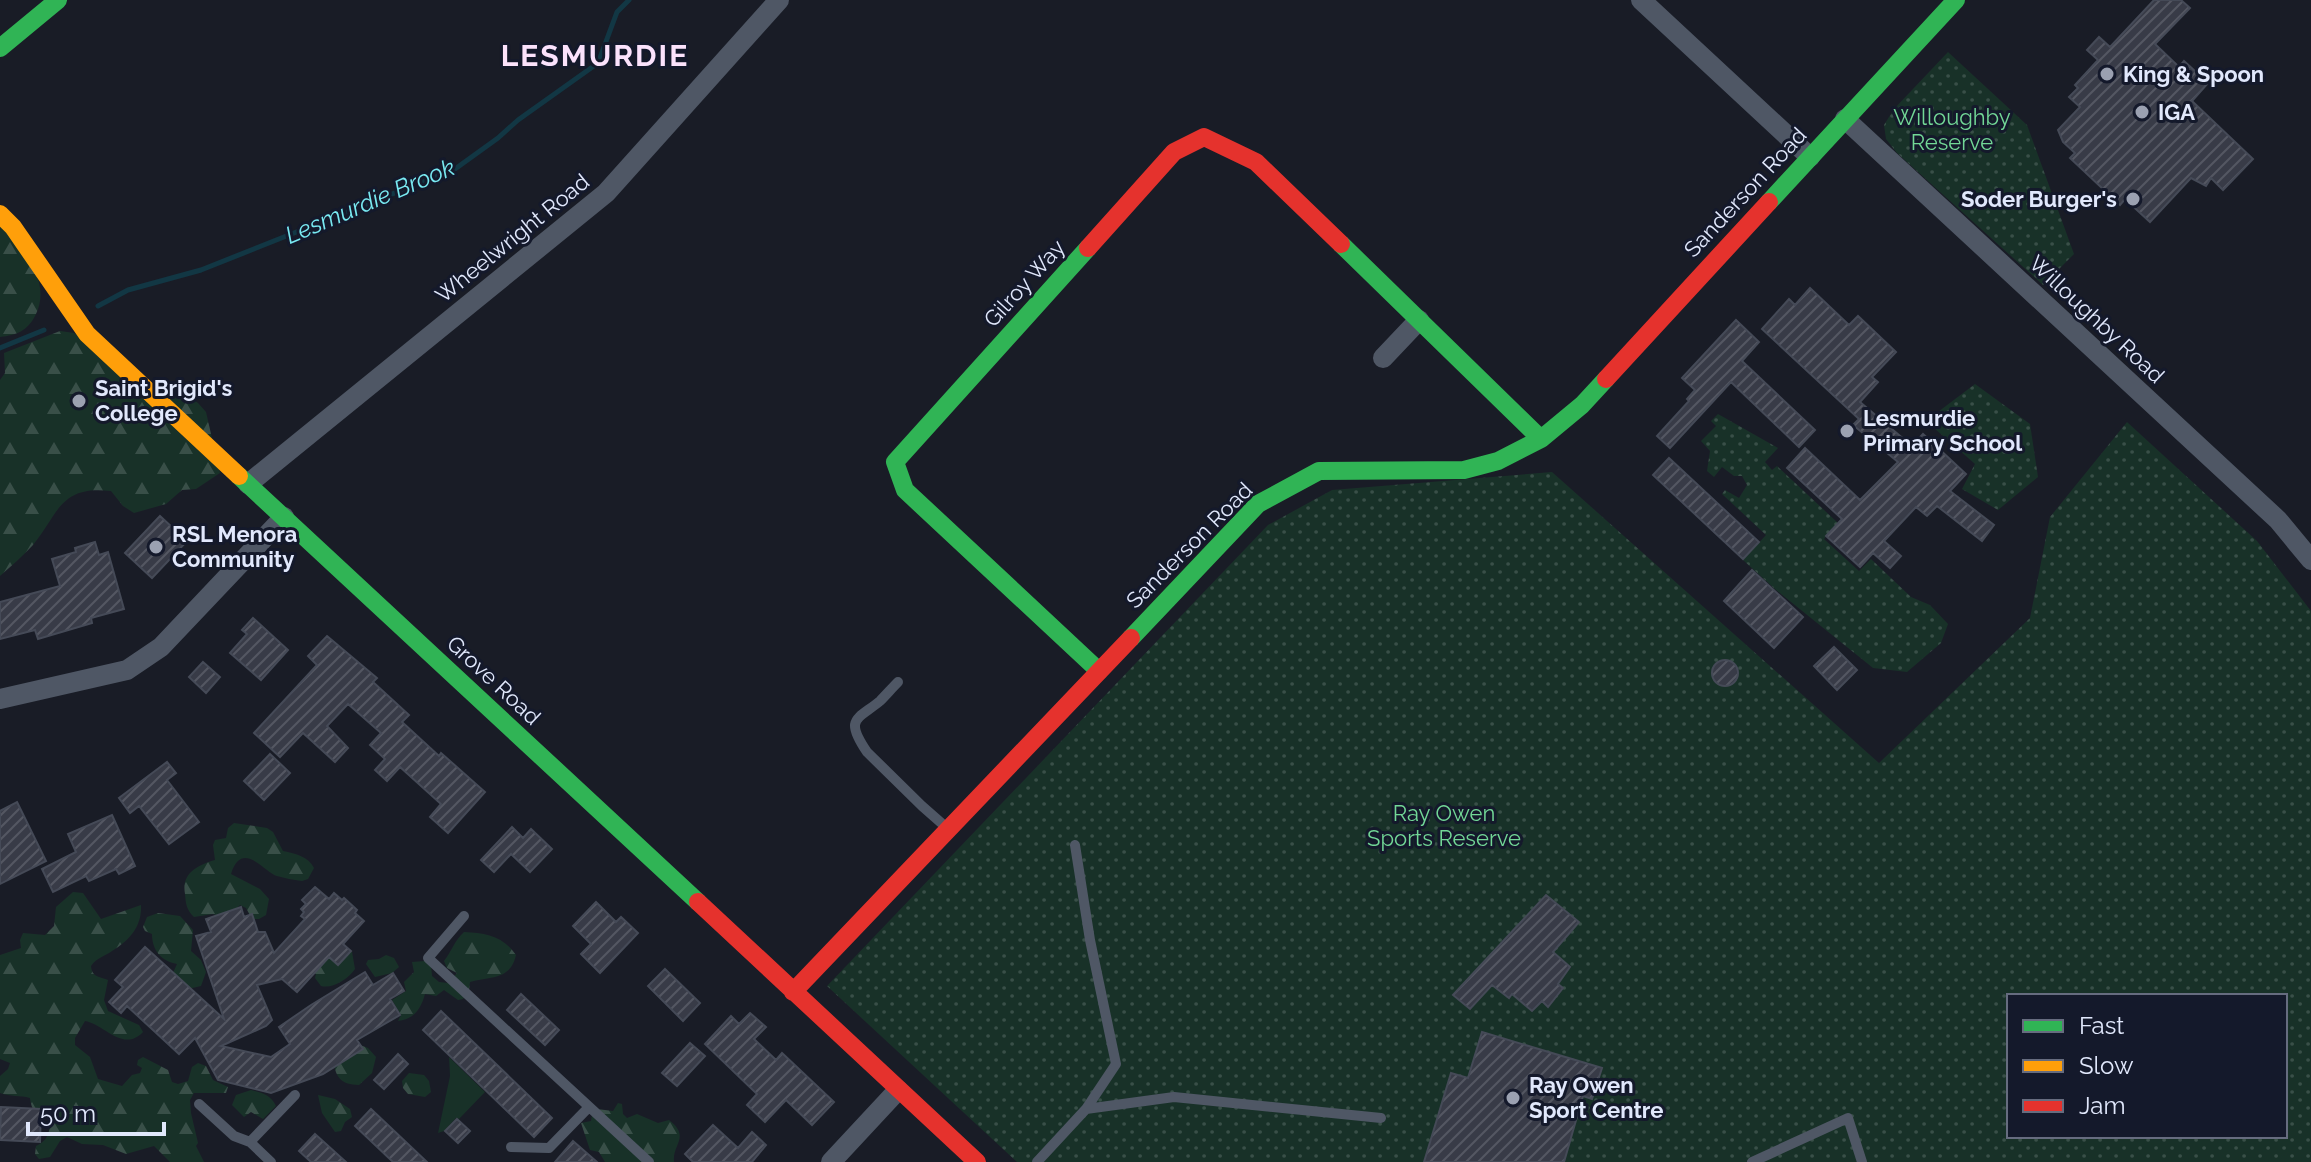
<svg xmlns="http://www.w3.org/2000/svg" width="2311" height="1162" font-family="Raleway,sans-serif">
  <defs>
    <pattern id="forest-firs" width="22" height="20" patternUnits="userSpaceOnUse" patternTransform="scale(2)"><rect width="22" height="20" fill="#183128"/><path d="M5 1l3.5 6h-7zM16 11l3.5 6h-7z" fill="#394f48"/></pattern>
    <pattern id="park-dots" width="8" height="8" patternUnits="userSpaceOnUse" patternTransform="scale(2)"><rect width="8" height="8" fill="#183128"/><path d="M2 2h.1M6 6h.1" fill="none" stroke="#394f48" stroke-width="1.8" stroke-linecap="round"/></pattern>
    <pattern id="building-hatch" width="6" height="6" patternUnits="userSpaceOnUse" patternTransform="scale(2)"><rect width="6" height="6" fill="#383b47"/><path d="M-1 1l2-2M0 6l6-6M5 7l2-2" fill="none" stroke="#545762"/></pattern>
  </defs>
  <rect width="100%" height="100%" fill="#191c26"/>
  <path fill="#183128" d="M449 1057 485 1092 459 1119 456 1118 444 1131 438 1133 450 1076Z"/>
  <path fill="url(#forest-firs)" d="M0 216C19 246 54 280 35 316 27 331 17 335 0 337Z
    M60 331 74 333 143 382 173 385 198 403 206 412 220 473 196 489 182 490 166 504 134 513 123 506 111 491C60 485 59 513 33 545 23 556 11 566 0 576V380L5 373 4 353Z
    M234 823 267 828 273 832 283 851C296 854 308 856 314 868L308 879 302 881C293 880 285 878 277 876 266 874 242 838 231 874L260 889 269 899 266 915 259 919H252L246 908 240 905 232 913 221 917 213 914 194 917C186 909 186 904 185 894 181 873 198 865 215 860L213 845 215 840 226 838 228 828Z
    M73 892 83 893 101 919 141 905C142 926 130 940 112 951 104 957 97 957 91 966 92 977 98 976 108 980L104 1000 108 1011 139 1025 143 1032C123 1053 104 1024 85 1021L75 1038V1045L90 1057 98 1079 122 1086 132 1075 140 1073 142 1068 137 1065 138 1060 143 1057 168 1070 172 1082 178 1084 188 1081 192 1067 198 1063 206 1066 213 1080 228 1087 226 1093H194L190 1100 191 1113 198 1143 196 1146 204 1162H170L154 1146 126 1154 103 1145 82 1144 67 1137 60 1141 50 1157 39 1159 35 1154 36 1146C51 1139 49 1130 50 1115 36 1113 32 1113 30 1098 20 1095 11 1097 0 1093V1076L8 1069 10 1063 0 1059V955L21 948 20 940 23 933 45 935 54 926 56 907Z
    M158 913 180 916 193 930 191 951 201 960 206 972 201 986 188 989 172 975 177 964C161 961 152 950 152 934L145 931 143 927 147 917Z
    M464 932C486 933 503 936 516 955 510 981 490 976 470 982L469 990 463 999 458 1000 444 990 436 996 425 994C421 1009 414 1019 398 1021L401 1015 392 1000 406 991 404 982 414 972 412 962 425 961 431 965 432 976 439 982 448 983 457 973 447 968 444 961C452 951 454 941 464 932Z
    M345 950 352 952 355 969C348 979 333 989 321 986L315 978 316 974 309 971 318 960Z
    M386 955 394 958 399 967 392 973 375 977 366 964 368 960 379 959Z
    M360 1045 368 1048 376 1057 372 1073 359 1085C341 1084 337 1079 333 1062Z
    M409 1073 424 1075 429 1081 431 1092 425 1097 408 1094 403 1088 402 1081Z
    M251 1090C262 1093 271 1095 276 1106L263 1119 251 1112 244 1117 232 1105 236 1095Z
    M318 1095 335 1099 350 1109 352 1117 345 1122 341 1131 335 1132 322 1113Z
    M618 1103 622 1104 623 1114 627 1118 637 1114 658 1123 669 1120C691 1137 672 1144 674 1162H605L599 1152 590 1150 581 1123 591 1121 592 1115 597 1109 613 1111Z"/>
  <path fill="url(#park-dots)" fill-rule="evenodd" d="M1948 52 2027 125 2074 254 2043 285 1897 153 1886 139 1884 125 1894 109Z
    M1975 384 2030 424 2038 477 1998 510 1962 489 1975 464 1926 421Z
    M1718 414 1778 448 1765 462 1772 470 1777 466 1838 523 1824 539 1859 571 1871 559 1911 597 1930 605 1948 624 1941 643 1907 672 1873 668 1776 590 1743 560 1766 535 1722 494 1725 490 1739 498 1747 485 1742 476H1734L1722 467 1714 477 1707 471 1710 451 1701 441 1716 426 1711 421Z
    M2127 422 2257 541 2311 611V1162H1017L827 986 1268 525 1332 490 1552 472 1879 763 2030 618 2050 517ZM2009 996H2285V1136H2009Z"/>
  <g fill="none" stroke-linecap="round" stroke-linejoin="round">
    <path stroke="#123744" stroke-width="5" d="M98 306 128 290 201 270 455 169 498 138 518 120 598 63 617 12 629 0
      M0 348 44 330"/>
  </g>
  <path fill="url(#building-hatch)" stroke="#454a57" stroke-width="2" d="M2154 0H2181L2190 8 2155 44 2179 67 2184 61 2208 83 2192 101 2253 159 2223 190 2211 178 2206 186 2191 178 2150 222 2125 199 2120 205 2070 158 2075 153 2063 142 2058 130 2080 107 2069 97 2078 88 2075 85 2098 60 2087 50 2099 37 2110 47Z
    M1810 288 1849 325 1858 316 1896 352 1872 377 1878 382 1860 402 1912 446 1923 434 1966 474 1950 491 1994 525 1982 541 1937 506 1927 516 1916 507 1884 541 1901 556 1890 568 1873 553 1860 567 1826 536 1842 519 1787 468 1805 448 1860 500 1898 462 1853 425 1859 419 1762 329 1789 299 1795 305Z
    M1736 320 1759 342 1742 361 1815 430 1799 447 1731 382 1670 448 1657 436 1689 401 1687 399 1695 390 1682 378Z
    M1669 458 1759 542 1743 559 1653 475Z
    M160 516 187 541 152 578 125 553Z
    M95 542 99 555 108 552 124 609 91 618 92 623 38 639 35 630 0 639V602L60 586 52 559 76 552 75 548Z
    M1752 570 1803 617 1774 648 1724 601Z
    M253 618 288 650 261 680 230 653 247 634 242 630Z
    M327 636 377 678 373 682 409 715 402 722 439 756 441 753 485 792 448 833 430 817 441 804 400 767 387 781 375 770 385 759 370 745 381 733 348 704 327 726 348 748 335 762 303 733 280 757 254 733 317 665 308 656Z
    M1834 647 1857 670 1837 690 1814 666Z
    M1712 673a13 13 0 1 1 26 0a13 13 0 1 1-26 0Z
    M203 662 220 677 206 693 189 677Z
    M270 754 290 773 264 800 244 781Z
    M167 762 176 773 167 780 199 822 169 844 139 806 130 813 119 798Z
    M17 802 46 861 0 884V811Z
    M112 815 135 866 119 874 116 869 89 881 86 876 53 892 42 869 76 852 68 834Z
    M512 827 523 838 531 829 552 849 530 872 511 854 494 872 481 860Z
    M315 887 329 899 334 893 342 900 344 898 357 910 355 913 364 921 343 944 351 951 338 965 329 957 297 992 282 979 257 985 272 1020 266 1026 221 1046 271 1057 290 1044 279 1027 311 1005 365 972 373 985 393 973 404 991 390 999 400 1015 357 1040 363 1049 323 1074 271 1093 218 1080 195 1038 179 1054 127 1006 121 1013 109 1002 123 987 115 980 145 947 224 1019 196 936 211 932 206 919 241 907 244 917 252 914 258 932H265L274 953 305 919 301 916 304 912 301 909 306 904 302 900Z
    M1546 895 1579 922 1553 952 1570 967 1558 984 1563 988 1548 1007 1542 1001 1532 1011 1512 994 1509 998 1492 985 1470 1009 1453 995Z
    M596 902 616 922 621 917 638 933 600 973 581 954 591 944 573 926Z
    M665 969 700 1003 683 1021 648 986Z
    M521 994 559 1030 545 1045 507 1010Z
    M441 1011 552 1118 534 1137 423 1030Z
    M750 1013 766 1027 754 1039 776 1060 782 1053 834 1102 812 1125 786 1100 765 1122 747 1105 757 1094 705 1044 731 1016 739 1024Z
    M1482 1032 1602 1068 1592 1099 1583 1096 1564 1162H1424L1451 1073 1468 1078Z
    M690 1043 705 1056 677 1086 662 1073Z
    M398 1054 408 1064 384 1089 374 1080Z
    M1 1107 41 1109 40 1142 0 1140Z
    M371 1109 427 1162H393L355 1126Z
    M457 1119 470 1131 458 1143 445 1131Z
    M713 1125 738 1148 752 1132 766 1145 752 1162H693L685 1154Z
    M315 1134 346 1162H311L299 1151Z
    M573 1141 597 1162H555Z"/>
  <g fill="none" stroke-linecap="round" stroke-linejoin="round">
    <path stroke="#4f5765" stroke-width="10" d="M898 682C892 688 886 695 880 701 857 720 844 718 867 752L922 806 947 828
      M1075 845 1090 940 1116 1064 1086 1109
      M464 916 428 958 649 1162
      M199 1104 234 1136 250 1142
      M511 1147 549 1148 589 1107
      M271 1162 250 1142 295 1095
      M1037 1162 1086 1109 1174 1097 1381 1118
      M1752 1162 1848 1118 1862 1162"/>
    <path stroke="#4f5765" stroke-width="20" d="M1641 0 1810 157
      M1845 119 2278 520 2311 560
      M1383 358 1419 320
      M248 484 606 193 779 0
      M0 699 127 670 161 647 284 517
      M831 1162 898 1090"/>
    <path stroke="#30b455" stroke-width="18" d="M0 48 58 0
      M1769 202 1956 0
      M1341 244 1541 439
      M1088 248 895 462 905 490 1099 671
      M239 476 698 902
      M1131 638 1258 504 1319 471 1464 470 1498 461 1541 439 1582 405 1606 379"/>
    <path stroke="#ff9f0a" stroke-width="18" d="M0 214 13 227 87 334 239 476"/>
    <path stroke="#e5322d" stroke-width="18" d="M1088 248 1174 152 1204 137 1256 162 1341 244
      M1606 379 1769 202
      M698 902 977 1162
      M793 992 1131 638"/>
  </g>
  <g fill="#9ba1b1" stroke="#14192b" stroke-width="3">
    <circle cx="2107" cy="74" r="8"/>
    <circle cx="2142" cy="112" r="8"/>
    <circle cx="2133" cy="199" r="8"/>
    <circle cx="79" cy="401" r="8"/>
    <circle cx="1847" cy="431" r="8"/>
    <circle cx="156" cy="547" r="8"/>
    <circle cx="1513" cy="1098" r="8"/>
  </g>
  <g text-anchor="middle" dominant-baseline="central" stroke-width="6" stroke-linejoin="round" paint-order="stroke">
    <g font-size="22" font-weight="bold" fill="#e1e8fc" stroke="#14192b" text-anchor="start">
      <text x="2123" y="74">King &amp; Spoon</text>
      <text x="2158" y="112">IGA</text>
      <text x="2117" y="199" text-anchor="end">Soder Burger's</text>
      <text x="95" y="388">Saint Brigid's<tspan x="95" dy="25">College</tspan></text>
      <text x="1863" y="418">Lesmurdie<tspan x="1863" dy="25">Primary School</tspan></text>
      <text x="172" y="534">RSL Menora<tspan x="172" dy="25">Community</tspan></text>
      <text x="1529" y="1085">Ray Owen<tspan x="1529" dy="25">Sport Centre</tspan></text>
    </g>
    <g font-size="22" fill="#72d796" stroke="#14192b">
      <text x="1952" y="117">Willoughby<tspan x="1952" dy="25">Reserve</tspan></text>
      <text x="1444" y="813">Ray Owen<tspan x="1444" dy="25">Sports Reserve</tspan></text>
    </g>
    <g font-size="22" fill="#e1e8fc" stroke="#14192b">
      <text transform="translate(1745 192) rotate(-47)">Sanderson Road</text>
      <text transform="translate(512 238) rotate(-39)">Wheelwright Road</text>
      <text transform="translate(1024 283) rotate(-48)">Gilroy Way</text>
      <text transform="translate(2097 319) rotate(43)">Willoughby Road</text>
      <text transform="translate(1189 545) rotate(-45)">Sanderson Road</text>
      <text transform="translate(494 680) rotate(43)">Grove Road</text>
    </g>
    <g font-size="24" font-style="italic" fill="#79eaf2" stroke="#14192b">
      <text transform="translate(370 201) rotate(-23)">Lesmurdie Brook</text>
    </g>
    <g font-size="30" font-weight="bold" letter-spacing="2" fill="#fbe2fc" stroke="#14192b">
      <text x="595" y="55">LESMURDIE</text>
    </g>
  </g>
  <rect x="2007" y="994" width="280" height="144" fill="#14192b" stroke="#666c7f" stroke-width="2"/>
  <rect x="2023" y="1020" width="40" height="12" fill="#30b455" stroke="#666c7f" stroke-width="2"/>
  <text x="2079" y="1034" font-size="24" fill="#e1e8fc">Fast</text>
  <rect x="2023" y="1060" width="40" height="12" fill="#ff9f0a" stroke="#666c7f" stroke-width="2"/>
  <text x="2079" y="1074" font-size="24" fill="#e1e8fc">Slow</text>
  <rect x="2023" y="1100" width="40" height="12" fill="#e5322d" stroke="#666c7f" stroke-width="2"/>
  <text x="2079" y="1114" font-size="24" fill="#e1e8fc">Jam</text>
  <path d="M28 1122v12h136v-12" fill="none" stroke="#e1e8fc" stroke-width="4"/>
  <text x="40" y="1122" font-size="24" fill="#e1e8fc" stroke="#14192b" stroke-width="6" paint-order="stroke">50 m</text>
</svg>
